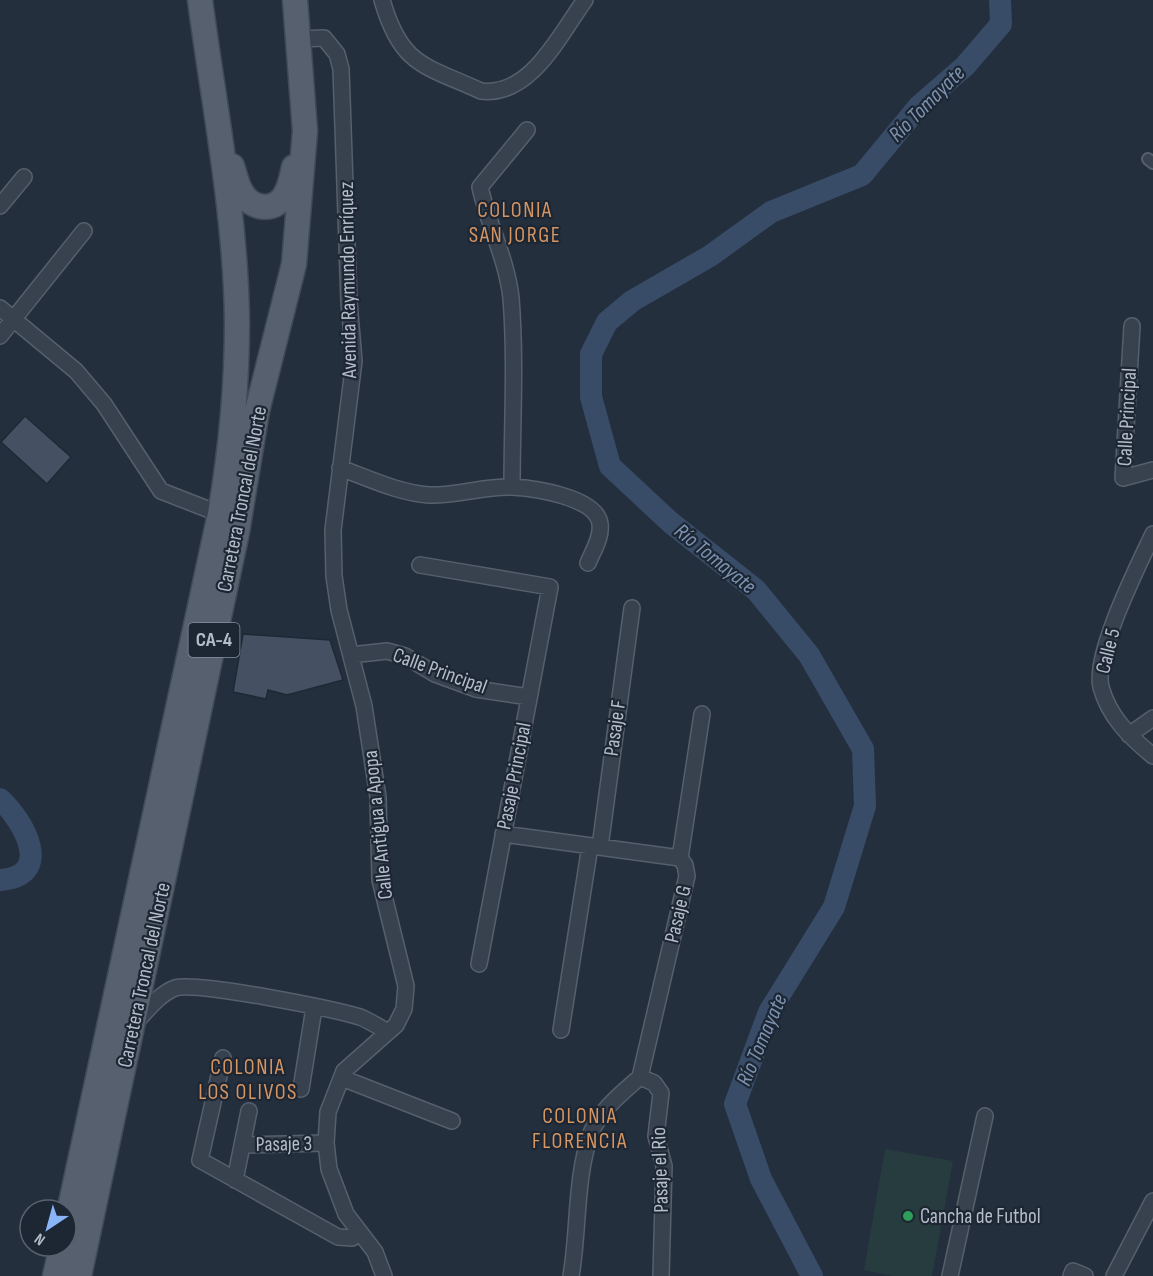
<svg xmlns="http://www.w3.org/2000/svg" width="1153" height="1276" font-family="'Sofia Sans Condensed',sans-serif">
  <rect width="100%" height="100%" fill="#242f3e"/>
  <path fill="#263c3f" d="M885 1149 953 1161 932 1276H893L864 1270Z"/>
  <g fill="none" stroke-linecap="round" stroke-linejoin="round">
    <path stroke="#394c67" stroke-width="22" d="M0 799C24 821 55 876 0 880
      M812 1276 761 1179 735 1104 769 1012 834 907 865 806 863 749 809 655 756 590 670 522 610 466 591 397V354L607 322 632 301 710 256 771 212 862 175 919 106 965 66 1001 24 1000 0"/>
  </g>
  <path fill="#455162" stroke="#1f2835" stroke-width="1.5" d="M25 416 71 457 47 484 1 442Z
    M243 634 330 640 343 680 287 695 268 690 266 699 233 692Z"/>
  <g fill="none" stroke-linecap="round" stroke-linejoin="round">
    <defs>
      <path id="pedestrian" d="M1148 159 1153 163"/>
      <path id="minor" d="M382 0C401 66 424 65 481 91 531 97 560 34 585 0
        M300 39 324 38 337 54 341 69 349 302 354 361 333 530 334 576 339 610 364 706 378 797 380 880 406 986 404 1009 396 1025 344 1071 328 1112 326 1143 329 1169 346 1214 375 1252 384 1276
        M0 206 24 177
        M0 308 76 371 104 404 161 491 220 514
        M1132 326 1123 478 1153 470
        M0 336 84 231
        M340 468C368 478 399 493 429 495 456 496 484 486 512 487 533 488 597 497 600 524 602 537 593 551 588 563
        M512 487C512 425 516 360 511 298 507 260 488 224 480 187L527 130
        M1153 534C1138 566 1093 655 1101 687 1109 717 1130 737 1153 756
        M420 565 550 587 479 964
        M351 655 387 651 405 656 435 674 476 689 529 697
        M1129 735 1153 718
        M503 834 680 858
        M600 847 632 608
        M134 1024C145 1013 159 994 175 988 196 981 333 1009 360 1017 370 1021 379 1027 388 1032
        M561 1030 590 846
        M223 1058 200 1160 338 1237 352 1238 360 1233
        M640 1077 687 876 685 865 680 858 702 714
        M640 1077 654 1083 661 1093 656 1136 664 1166 661 1276
        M342 1078 452 1121
        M301 1089 314 1008
        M242 1145 326 1143
        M235 1180 249 1111
        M571 1276C579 1230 575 1177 591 1133 600 1110 622 1093 640 1077
        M950 1276 985 1116
        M1071 1276 1073 1271 1085 1276
        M1114 1276 1153 1201"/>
      <path id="primary" d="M232 166C235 175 237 186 242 193 252 210 275 212 285 195 290 187 292 176 294 167
        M66 1226 220 514C231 450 237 387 237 322 236 215 214 106 200 0
        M55 1276 62 1246
        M79 1276 237 532 257 411 294 264 305 131 295 0"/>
    </defs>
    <use href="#pedestrian" stroke="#565f6c" stroke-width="14"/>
    <use href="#minor" stroke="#565f6c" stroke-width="18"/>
    <use href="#primary" stroke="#414a57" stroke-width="27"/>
    <use href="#pedestrian" stroke="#38414e" stroke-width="10"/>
    <use href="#minor" stroke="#38414e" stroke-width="15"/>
    <use href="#primary" stroke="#56606e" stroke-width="24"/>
  </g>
  <circle fill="#2e9e5b" stroke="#1d2633" stroke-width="2" cx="908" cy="1216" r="6"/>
  <g text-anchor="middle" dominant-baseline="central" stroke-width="4.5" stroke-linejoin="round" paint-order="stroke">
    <rect fill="#1d2633" stroke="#878f9c" stroke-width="1.5" x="188.5" y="623" width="51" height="34" rx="4.5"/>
    <g font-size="20" font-weight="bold" fill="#b4bcc9">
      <text x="214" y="640">CA-4</text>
    </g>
    <g font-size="21" fill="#b4bcc9" stroke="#1d2633">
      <text transform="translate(348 280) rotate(-91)">Avenida Raymundo Enríquez</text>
      <text transform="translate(1127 417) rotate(-87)">Calle Principal</text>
      <text transform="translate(242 499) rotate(-79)">Carretera Troncal del Norte</text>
      <text transform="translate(1108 651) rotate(-76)">Calle 5</text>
      <text transform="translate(440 671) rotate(20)">Calle Principal</text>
      <text transform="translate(615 728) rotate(-82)">Pasaje F</text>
      <text transform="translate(514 776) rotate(-79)">Pasaje Principal</text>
      <text transform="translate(378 825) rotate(-96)">Calle Antigua a Apopa</text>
      <text transform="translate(678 914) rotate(-77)">Pasaje G</text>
      <text transform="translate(144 975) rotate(-78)">Carretera Troncal del Norte</text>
      <text transform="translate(284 1144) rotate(-1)">Pasaje 3</text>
      <text transform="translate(660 1170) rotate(-92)">Pasaje el Rio</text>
    </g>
    <g font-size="21" fill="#b4bcc9" stroke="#1d2633" text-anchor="start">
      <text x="920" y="1216">Cancha de Futbol</text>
    </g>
    <g font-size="22" font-style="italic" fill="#7c92b1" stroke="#1d2633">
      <text transform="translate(927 104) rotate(-45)">Río Tomayate</text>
      <text transform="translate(715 559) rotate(39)">Río Tomayate</text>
      <text transform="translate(762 1040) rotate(-67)">Río Tomayate</text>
    </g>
    <g font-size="22" letter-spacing="1.5" fill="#d59563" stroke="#1d2633">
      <text x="515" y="210">COLONIA<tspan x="515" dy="25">SAN JORGE</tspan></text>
      <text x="248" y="1067">COLONIA<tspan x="248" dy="25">LOS OLIVOS</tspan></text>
      <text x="580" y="1116">COLONIA<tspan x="580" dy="25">FLORENCIA</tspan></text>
    </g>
  </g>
  <g transform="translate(48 1228) rotate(216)"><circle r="28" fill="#1d2633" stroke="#59626f" stroke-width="1.5"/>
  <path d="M0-4.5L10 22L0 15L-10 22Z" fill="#8ab4f8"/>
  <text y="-9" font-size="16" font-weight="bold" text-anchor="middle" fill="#b4bcc9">N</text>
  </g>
</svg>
